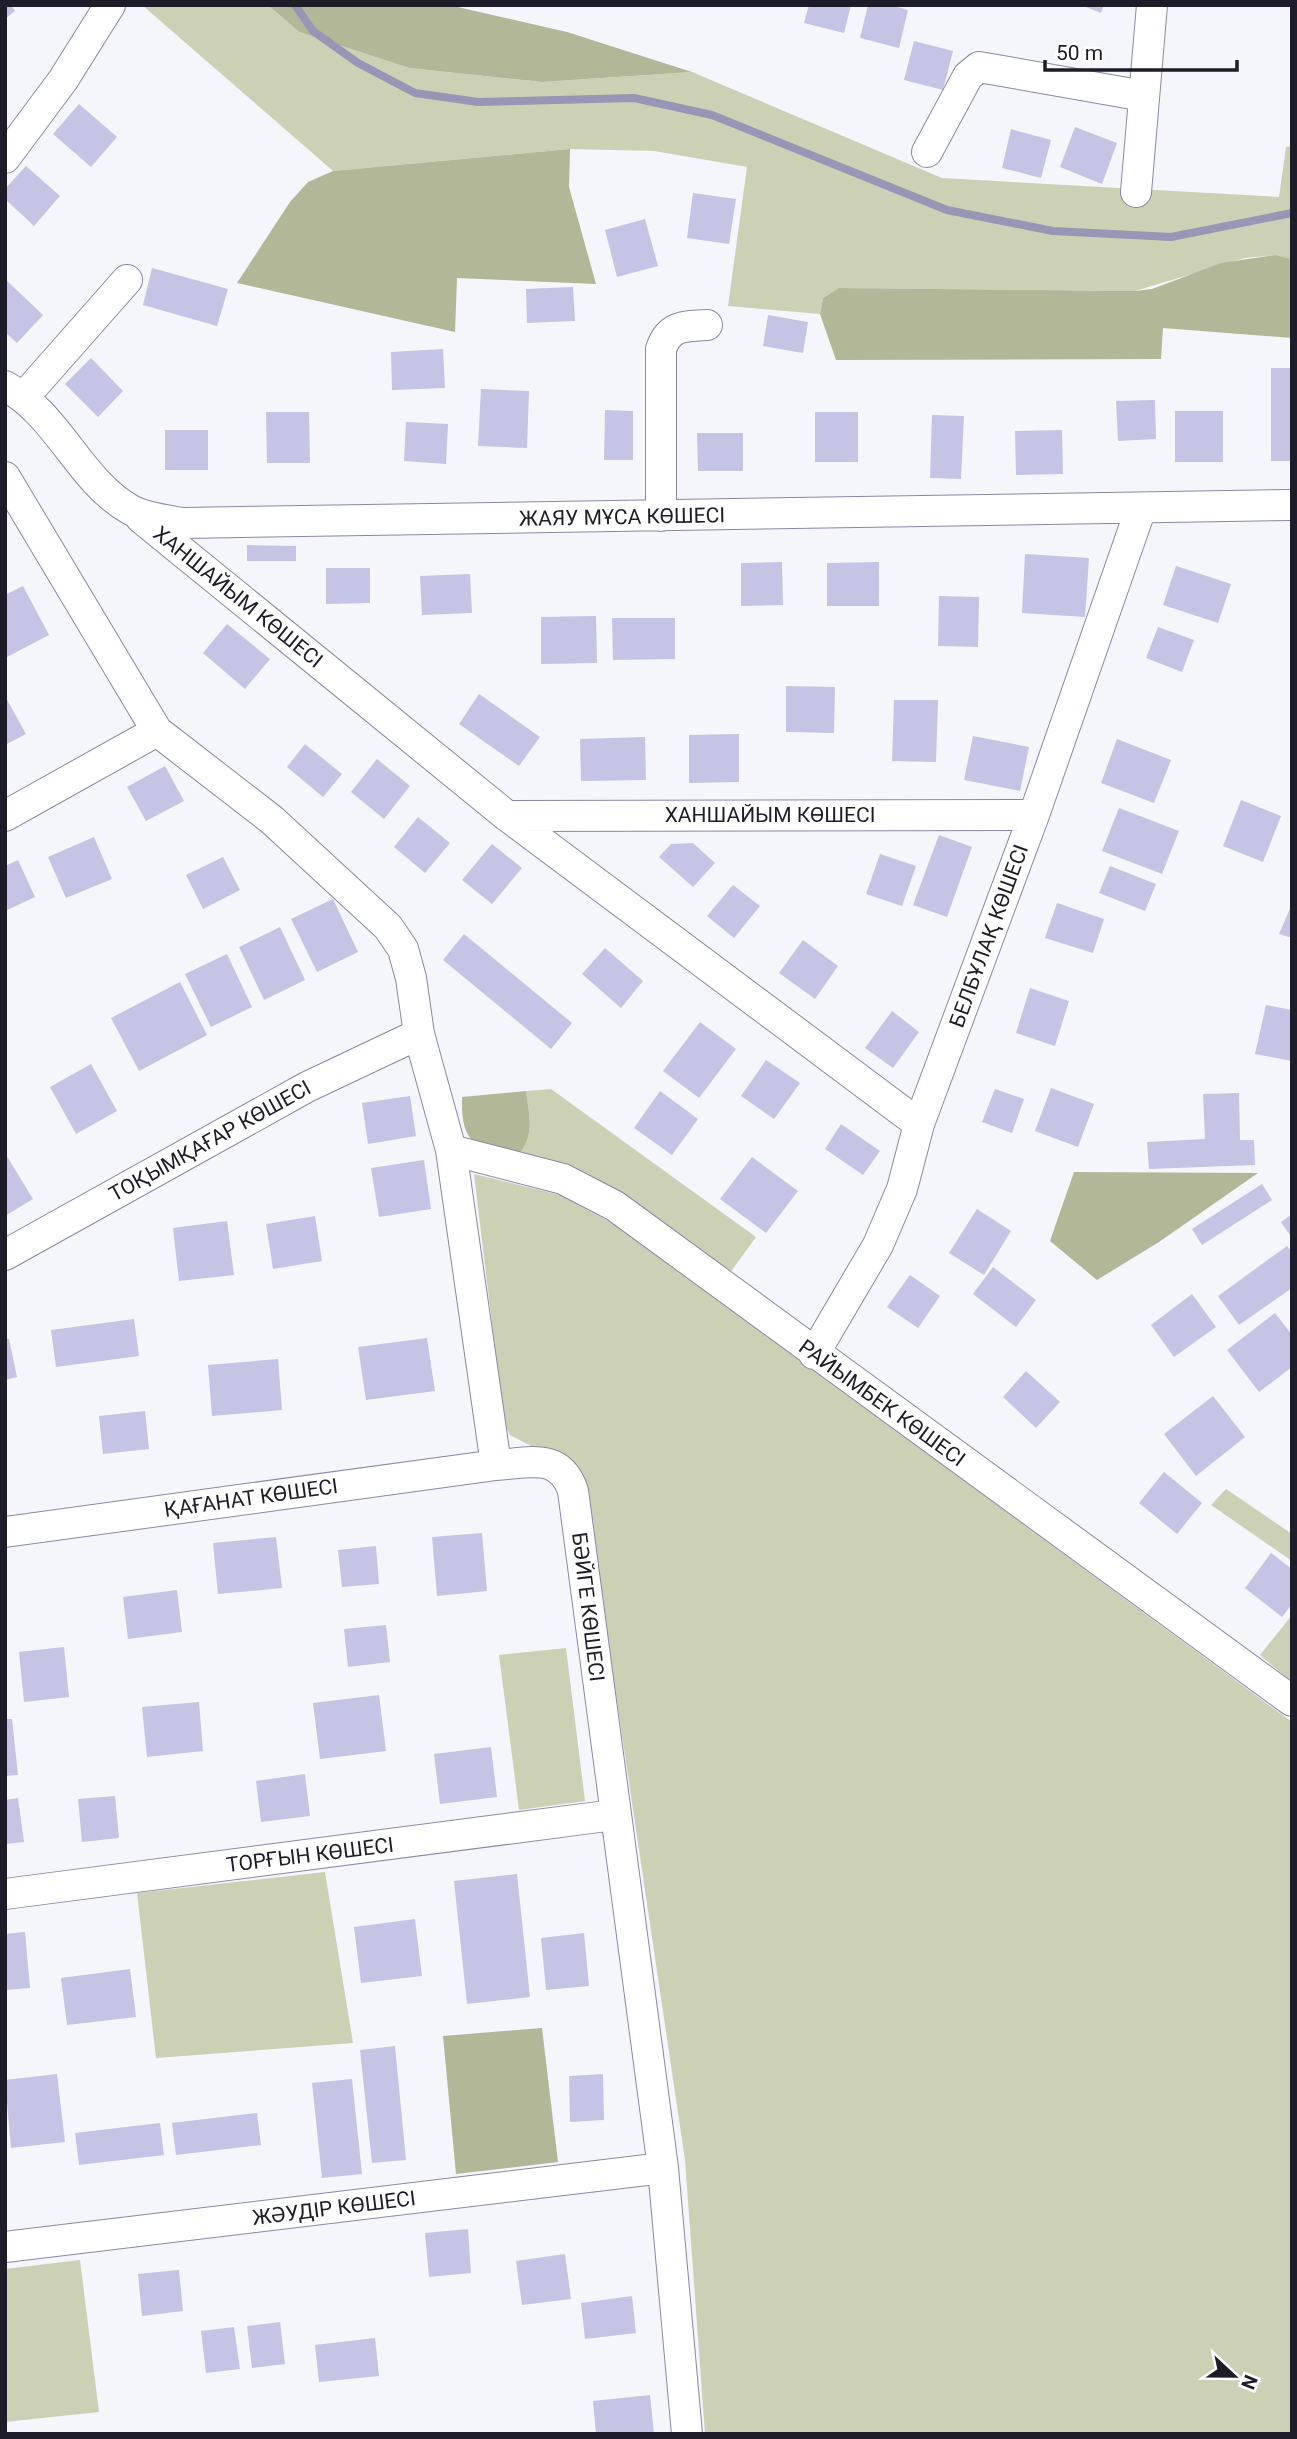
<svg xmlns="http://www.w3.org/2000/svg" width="1297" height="2439" font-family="Roboto,sans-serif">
  <rect width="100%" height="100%" fill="#f5f5fc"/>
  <path fill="#ccd1b6" d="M142 5H268L299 32 409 68 542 82 692 72 942 178 1279 197 1286 147 1292 146V259L1276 255 1245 258 1135 291 839 288 823 298 820 314 728 306 747 167 654 151 570 149 333 171Z
    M551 1089 756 1237 727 1277 520 1153C535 1134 529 1114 526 1091Z
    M474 1174 560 1195 621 1228 1292 1722V2434H705L685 2160 587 1499 537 1449 510 1435 504 1423Z
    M1226 1489 1292 1534V1561L1211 1505Z
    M1292 1615V1682L1260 1655Z
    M566 1648 585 1801 519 1810 499 1655Z
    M325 1872 353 2043 156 2058 137 1893Z
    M80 2260 99 2412 5 2422V2269Z"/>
  <path fill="#b2b798" d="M268 5H449L567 32 692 72 542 82 409 68 299 32Z
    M570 149 569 187 596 284 457 278 455 332 237 283 290 202 308 182 333 171Z
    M1276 255 1292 259V338L1163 328 1161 359 836 360 820 314 823 298 839 288 1135 291 1152 289 1221 263Z
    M526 1091C529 1114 535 1134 520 1153 476 1147 461 1147 462 1097Z
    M1074 1172 1258 1173 1159 1242 1097 1280 1050 1241Z
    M542 2028 558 2162 456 2174 443 2036Z"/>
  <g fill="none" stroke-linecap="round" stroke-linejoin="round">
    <path stroke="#9796b4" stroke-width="8" d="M295 5 313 31 358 63 415 93 478 102 634 98 712 115 947 210 1053 231 1171 237 1292 213"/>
  </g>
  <path fill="#c4c4e4" d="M5 5H11L15 11 5 19Z
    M809 5H851L844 33 804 23Z
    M868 5H891L908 10 899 48 860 38Z
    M1081 5H1104L1101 13Z
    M914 41 953 51 943 90 904 80Z
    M79 104 117 137 91 167 53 134Z
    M1075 127 1117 143 1102 184 1060 167Z
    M1011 129 1051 140 1041 178 1002 168Z
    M26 166 60 196 34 226 5 199V189Z
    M693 193 736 199 729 244 687 238Z
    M645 219 658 266 617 277 605 230Z
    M152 268 228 289 217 326 143 305Z
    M5 279 43 315 17 343 5 332Z
    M573 287 575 321 527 323 526 289Z
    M768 315 808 322 803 353 763 346Z
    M443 349 445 388 392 390 391 352Z
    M91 358 123 391 98 417 65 384Z
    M1271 368H1292V461H1271Z
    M481 389 529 391 527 448 478 446Z
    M1155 400 1156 439 1118 441 1116 401Z
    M605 410 633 411V460H604Z
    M1175 411H1223V462H1175Z
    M266 412H309L310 463H267Z
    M815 412H858V462H815Z
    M932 415 964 416 961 479 930 478Z
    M406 422 448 424 446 464 404 461Z
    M165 430H208V470H165Z
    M1062 430 1063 474 1016 475 1015 431Z
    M697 433H743V471H698Z
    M247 545 296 546V561H247Z
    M1025 554 1089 558 1085 617 1022 613Z
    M782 562 783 605 741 606V563Z
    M879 562V606H827V563Z
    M1176 566 1231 584 1218 623 1163 605Z
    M326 568H370V603L326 604Z
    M470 574 472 613 422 615 420 576Z
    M23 586 49 635 5 658V595Z
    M939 596 979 597 978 647 938 646Z
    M596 616 597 663 541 664V617Z
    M612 618H675V659L613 660Z
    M227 624 270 659 245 689 203 653Z
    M1158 627 1194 640 1182 672 1146 658Z
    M786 686 835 687 834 733 786 732Z
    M479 694 540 737 519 766 459 724Z
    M5 696 26 734 5 745Z
    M894 700H938L936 762 892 761Z
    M739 734V782L689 783V735Z
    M973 736 1029 747 1020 791 964 780Z
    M645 737 646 780 581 781 580 739Z
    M1117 739 1171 760 1154 803 1101 783Z
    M305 744 342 774 323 797 287 767Z
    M377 759 410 786 384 819 351 792Z
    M165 766 184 801 146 821 127 787Z
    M1241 800 1281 816 1263 862 1223 846Z
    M1119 808 1179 831 1162 874 1102 851Z
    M418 817 450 843 425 873 394 847Z
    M939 835 972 847 947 917 913 905Z
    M94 837 112 879 66 898 48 857Z
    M693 843 715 863 693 887 659 857 671 844Z
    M492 844 522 868 492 904 462 880Z
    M880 854 916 866 902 906 866 894Z
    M223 857 240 890 203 909 186 875Z
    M18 860 35 897 5 911V866Z
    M1110 866 1156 884 1145 911 1099 893Z
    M733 885 760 906 734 938 707 916Z
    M333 899 358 952 317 972 291 919Z
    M1057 903 1104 919 1093 953 1045 938Z
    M1292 904V938L1279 934Z
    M280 927 305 980 264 1000 239 947Z
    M464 934 572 1023 551 1049 443 960Z
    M803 940 838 966 815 999 779 973Z
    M605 948 643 981 621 1008 582 974Z
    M227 954 252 1007 211 1027 185 974Z
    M180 982 207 1035 139 1071 111 1018Z
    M1030 988 1069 1001 1055 1046 1016 1033Z
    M1266 1005 1292 1010V1061L1255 1054Z
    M892 1011 919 1032 893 1068 865 1048Z
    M700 1022 736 1049 699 1098 663 1071Z
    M766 1060 800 1083 774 1119 741 1096Z
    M91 1064 117 1111 76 1134 50 1087Z
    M1051 1088 1094 1104 1078 1147 1035 1131Z
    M995 1089 1024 1099 1012 1133 982 1122Z
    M660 1091 698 1119 672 1155 634 1128Z
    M1239 1093 1240 1140H1254L1255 1165 1149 1169 1147 1142 1205 1139 1203 1094Z
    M410 1096 416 1136 368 1144 362 1103Z
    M841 1124 880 1151 863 1175 825 1149Z
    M5 1153 33 1199 5 1216Z
    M752 1157 798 1191 766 1233 720 1199Z
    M424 1160 431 1209 379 1217 371 1168Z
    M1262 1184 1272 1200 1202 1245 1192 1229Z
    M977 1209 1011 1231 984 1275 949 1253Z
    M1292 1214V1238L1281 1222Z
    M315 1216 322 1261 273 1269 266 1224Z
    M227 1221 234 1275 179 1281 173 1228Z
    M1287 1246 1292 1252V1288L1239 1325 1218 1296Z
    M993 1267 1036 1300 1016 1327 973 1294Z
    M910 1275 940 1296 918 1328 887 1307Z
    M1192 1294 1216 1327 1174 1357 1151 1325Z
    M1275 1313 1292 1335V1367L1259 1392 1227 1350Z
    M134 1319 139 1356 56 1367 51 1330Z
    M427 1338 435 1391 366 1400 358 1347Z
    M5 1339H9L17 1377 5 1380Z
    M278 1359 282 1410 212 1416 208 1365Z
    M1026 1371 1060 1402 1036 1428 1003 1397Z
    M1213 1396 1245 1437 1196 1476 1164 1434Z
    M145 1411 149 1449 103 1454 99 1416Z
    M1164 1472 1202 1503 1177 1534 1139 1503Z
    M482 1533 487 1591 437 1596 432 1537Z
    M276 1537 282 1588 218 1594 213 1543Z
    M376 1546 379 1584 342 1587 338 1550Z
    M1271 1553 1292 1569V1604L1282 1617 1245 1588Z
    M177 1590 182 1632 128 1639 123 1597Z
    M386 1625 390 1662 348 1667 344 1629Z
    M64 1647 69 1697 24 1702 19 1652Z
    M379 1695 386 1751 320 1759 313 1703Z
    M199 1702 203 1751 147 1757 142 1707Z
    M5 1719H12L18 1775 5 1776Z
    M491 1747 497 1797 440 1804 434 1754Z
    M305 1774 310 1816 261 1822 256 1781Z
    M115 1796 119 1838 82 1842 78 1799Z
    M18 1798 24 1842 5 1844V1800Z
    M517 1874 530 1997 467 2004 454 1881Z
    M415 1919 422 1976 361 1983 354 1927Z
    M25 1932 30 1988 5 1990V1934Z
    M584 1933 589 1986 546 1990 541 1938Z
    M130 1969 136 2017 67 2025 61 1978Z
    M395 2046 406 2160 372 2163 360 2050Z
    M57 2074 65 2142 11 2148 5 2080Z
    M603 2074 604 2120 570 2122 569 2076Z
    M352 2079 362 2174 322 2178 312 2083Z
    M257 2113 261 2145 176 2155 172 2123Z
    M160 2123 164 2155 79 2165 75 2133Z
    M468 2229 471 2273 429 2277 425 2233Z
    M565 2254 571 2299 522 2305 516 2261Z
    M179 2270 183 2311 142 2316 138 2274Z
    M632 2296 636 2333 585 2339 581 2303Z
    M280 2322 285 2364 252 2368 247 2326Z
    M234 2327 240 2369 206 2373 201 2331Z
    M375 2338 379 2376 319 2382 315 2345Z
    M650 2395 654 2434H596L593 2401Z"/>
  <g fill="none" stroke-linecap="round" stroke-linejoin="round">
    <defs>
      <path id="minor" d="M927 152 968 76 979 67 1144 96
        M5 158 63 80 110 5
        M1136 192 1152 5
        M5 386C59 415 79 481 131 510 146 518 166 520 183 523L1292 505
        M23 398 127 280
        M5 477 157 731
        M661 516V349C669 325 685 326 707 325
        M141 518 507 816 919 1124
        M5 816 157 731 272 820 388 927 403 949 411 978 419 1034 451 1150 496 1465
        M507 816 1034 815
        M451 1150 563 1179 615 1206 1292 1701
        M5 1255 307 1087 419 1034
        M814 1354 878 1245 902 1189 919 1124 1034 815 1141 508
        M5 1532 496 1465C529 1463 560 1452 573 1491L663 2168 687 2434
        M5 1894 614 1815
        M5 2247 663 2168"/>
    </defs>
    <use href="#minor" stroke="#8888a6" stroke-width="32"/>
    <use href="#minor" stroke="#fff" stroke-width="30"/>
  </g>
  <g text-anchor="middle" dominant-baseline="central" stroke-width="6" stroke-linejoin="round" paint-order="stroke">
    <g font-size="21" fill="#1d1c28" stroke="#fff">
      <text transform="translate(622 517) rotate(-1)">ЖАЯУ МҰСА КӨШЕСІ</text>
      <text transform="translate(238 597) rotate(39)">ХАНШАЙЫМ КӨШЕСІ</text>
      <text x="770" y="815">ХАНШАЙЫМ КӨШЕСІ</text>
      <text transform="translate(989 936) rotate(-70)">БЕЛБҰЛАҚ КӨШЕСІ</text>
      <text transform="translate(210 1141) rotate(-29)">ТОҚЫМҚАҒАР КӨШЕСІ</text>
      <text transform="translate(882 1403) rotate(36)">РАЙЫМБЕК КӨШЕСІ</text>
      <text transform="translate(251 1498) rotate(-8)">ҚАҒАНАТ КӨШЕСІ</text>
      <text transform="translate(588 1607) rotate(83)">БӘЙГЕ КӨШЕСІ</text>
      <text transform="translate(310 1855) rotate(-7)">ТОРҒЫН КӨШЕСІ</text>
      <text transform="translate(334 2208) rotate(-7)">ЖӘУДІР КӨШЕСІ</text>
    </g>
  </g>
  <rect width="1297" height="2439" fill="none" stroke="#1d1c28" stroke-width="14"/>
  <g transform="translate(1234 2376) rotate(112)" stroke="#ffffff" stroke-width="5" paint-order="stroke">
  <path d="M0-5L12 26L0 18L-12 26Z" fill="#1d1c28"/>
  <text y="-10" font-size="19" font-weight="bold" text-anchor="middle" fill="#1d1c28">N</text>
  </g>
  <path d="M1045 60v10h192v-10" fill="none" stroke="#1d1c28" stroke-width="3.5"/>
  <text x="1056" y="60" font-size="21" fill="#1d1c28" stroke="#ffffff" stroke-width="5" paint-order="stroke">50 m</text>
</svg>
